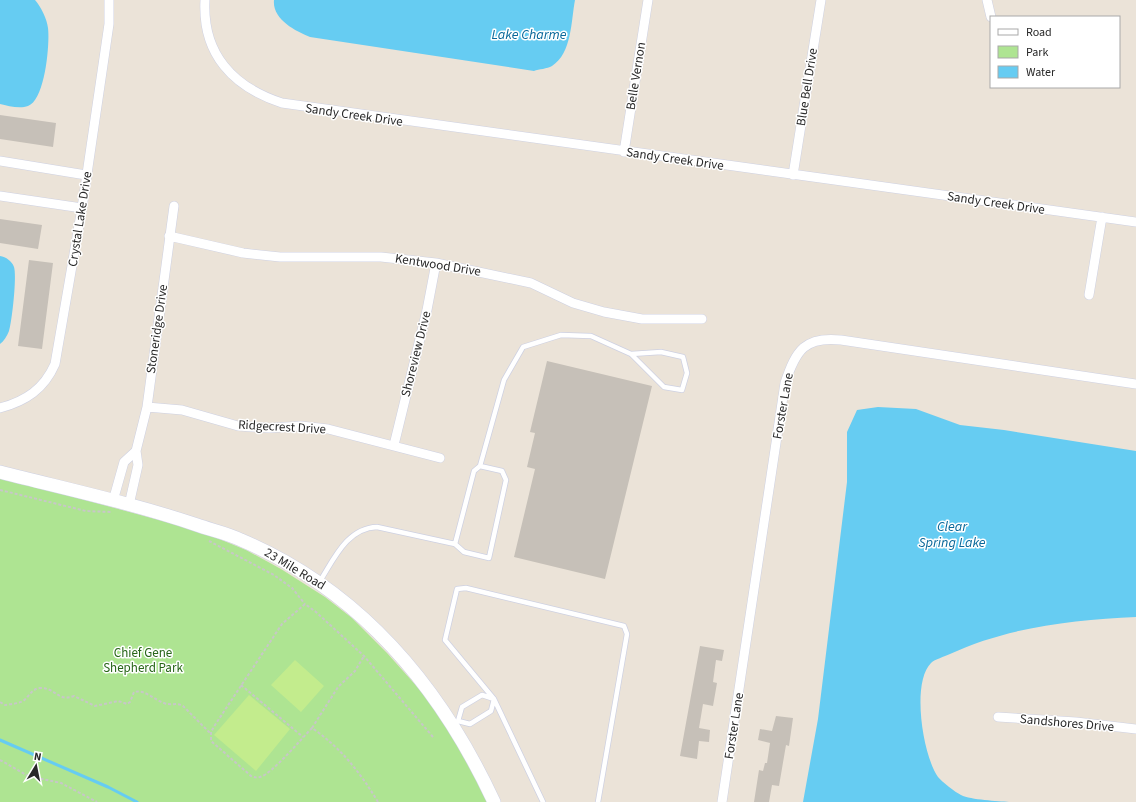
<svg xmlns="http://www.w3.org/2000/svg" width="1136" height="802" font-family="'Source Sans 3',sans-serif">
  <rect width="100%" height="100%" fill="#ebe3d8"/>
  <path fill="#aee492" d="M0 477 200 531 246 550 281 569 325 597 352 618 387 653 437 709 489 802H0Z"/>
  <path fill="#c3ec8d" d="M295 660 324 686 301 712 271 685Z
    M249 695 290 729 256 771 214 735Z"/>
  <path fill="#66ccf2" d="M0 0H35C41 7 47 19 48 28 50 44 45 100 28 106 20 109 8 106 0 104Z
    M274 0H575C571 21 572 53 552 66 547 69 539 69 534 71L310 37C295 31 272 19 274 0Z
    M0 256C6 257 12 261 14 267 17 276 12 321 9 331 7 336 4 341 0 344Z
    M878 407 916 409 960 425 1004 430 1136 451V617C1073 620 1008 627 950 654 944 657 935 659 931 663 911 683 923 756 938 777 942 782 955 792 961 795 971 800 998 801 1009 802H803L818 719 847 482V432L857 410Z"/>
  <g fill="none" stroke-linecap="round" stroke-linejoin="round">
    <path stroke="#66ccf2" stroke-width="3" d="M0 740 108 787 137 802"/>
  </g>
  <path fill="#c6c0b8" d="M0 115 56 123 53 147 0 139Z
    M0 219 42 225 38 249 0 243Z
    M29 260 53 263 42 349 18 346Z
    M547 361 652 386 605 579 514 557 535 469 527 467 535 433 530 432Z
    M700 646 724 650 722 661 716 660 713 682 717 683 713 706 703 704 699 728 710 730 709 742 699 741 697 759 680 756Z
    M776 716 793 718 789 746 786 745 779 786 772 785 769 802H754L759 770 763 771 765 763H767L770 743 758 740 760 729 772 731Z"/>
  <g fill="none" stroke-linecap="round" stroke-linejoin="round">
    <defs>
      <path id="lane" d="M480 466 504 380 523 347 561 335 591 336 631 354 664 387 682 390 687 373 683 357 661 352 631 354
        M320 581C334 559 347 528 377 527L455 544 474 471 480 466 502 471 506 480 489 558 464 552 455 544
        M454 724 458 721 462 707 482 695 494 699 491 711 470 724 458 721
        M543 802 494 699 445 640 457 589 466 588 624 626 627 634 598 802"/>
      <path id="street" d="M205 0C202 54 233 87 282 103L1136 222
        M987 0 991 17
        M624 152 648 0
        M0 161 86 175
        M793 175 821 0
        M0 196 82 208
        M169 236 243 253 280 257H381L436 263 531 283 573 303 604 312 642 319H702
        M1089 295 1102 217
        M147 407 182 410 238 426 270 428 301 426 328 429 440 458
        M0 408C26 401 44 389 55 364L82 208 109 24V0
        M394 445 427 310 436 263
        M113 501 124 462 136 451
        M129 505 138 465 136 451 147 407 174 206
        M998 717 1076 722 1136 729
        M722 802 785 383C796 350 805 336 841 340L1136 384"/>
      <path id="secondary" d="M0 472C66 489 132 503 197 525 211 530 227 533 241 540 361 591 440 686 494 802"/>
    </defs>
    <use href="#lane" stroke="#ced1e2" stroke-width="6"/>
    <use href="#street" stroke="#ced1e2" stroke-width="10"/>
    <use href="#secondary" stroke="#ced1e2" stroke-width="14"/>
    <path stroke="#c7c7c7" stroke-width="2" stroke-dasharray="3 2" stroke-linecap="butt" d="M0 490 86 511 111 512
      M209 541 274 575 292 588 305 604
      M241 685 303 737
      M0 702 5 705C11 704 17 704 23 701 29 697 31 689 40 688 57 688 57 702 74 696L95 706 118 701 127 704 130 702 134 692C145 689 154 700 164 703 171 706 177 702 183 706L211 734
      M312 728 338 687 355 671 364 656
      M0 760 28 776 61 783 97 802
      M378 802C360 772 340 747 312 728 302 738 272 774 260 777 256 778 254 777 251 776L211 741V732L215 725 282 624 305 604 316 612 364 656 433 737"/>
    <use href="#lane" stroke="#fff" stroke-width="4.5"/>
    <use href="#street" stroke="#fff" stroke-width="9"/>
    <use href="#secondary" stroke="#fff" stroke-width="13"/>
  </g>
  <g text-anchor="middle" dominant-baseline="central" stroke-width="3" stroke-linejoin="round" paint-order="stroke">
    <g font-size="13" fill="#282828" stroke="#fff">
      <text transform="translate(636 76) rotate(-81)">Belle Vernon</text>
      <text transform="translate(807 87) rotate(-81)">Blue Bell Drive</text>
      <text transform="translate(354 115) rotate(8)">Sandy Creek Drive</text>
      <text transform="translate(675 159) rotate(8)">Sandy Creek Drive</text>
      <text transform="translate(996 203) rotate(8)">Sandy Creek Drive</text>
      <text transform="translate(80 219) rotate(-81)">Crystal Lake Drive</text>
      <text transform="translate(438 265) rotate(9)">Kentwood Drive</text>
      <text transform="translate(157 329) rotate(-82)">Stoneridge Drive</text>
      <text transform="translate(416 354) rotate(-76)">Shoreview Drive</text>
      <text transform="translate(783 406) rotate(-80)">Forster Lane</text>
      <text transform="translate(282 427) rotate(3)">Ridgecrest Drive</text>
      <text transform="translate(295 569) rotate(31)">23 Mile Road</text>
      <text transform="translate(1067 723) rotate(5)">Sandshores Drive</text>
      <text transform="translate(734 726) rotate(-81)">Forster Lane</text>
    </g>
    <g font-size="13" fill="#276517" stroke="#fff">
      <text x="143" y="653">Chief Gene<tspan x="143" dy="15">Shepherd Park</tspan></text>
    </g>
    <g font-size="14" font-style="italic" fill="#09689a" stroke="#fff">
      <text x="529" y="35">Lake Charme</text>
      <text x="952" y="527">Clear<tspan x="952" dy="16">Spring Lake</tspan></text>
    </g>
  </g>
  <rect x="990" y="16" width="130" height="72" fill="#ffffff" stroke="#a9a9a9"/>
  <rect x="998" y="29" width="20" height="6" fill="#ffffff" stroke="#a9a9a9"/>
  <text x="1026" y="36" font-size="12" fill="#282828">Road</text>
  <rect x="998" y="46" width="20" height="12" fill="#aee492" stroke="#a9a9a9"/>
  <text x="1026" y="56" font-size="12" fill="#282828">Park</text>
  <rect x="998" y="66" width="20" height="12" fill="#66ccf2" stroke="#a9a9a9"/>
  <text x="1026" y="76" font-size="12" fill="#282828">Water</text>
  <g transform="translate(36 766) rotate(10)" stroke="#ffffff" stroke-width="3" paint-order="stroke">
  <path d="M0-3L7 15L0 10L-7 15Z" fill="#282828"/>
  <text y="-6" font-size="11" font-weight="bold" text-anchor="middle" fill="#282828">N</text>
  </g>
</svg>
